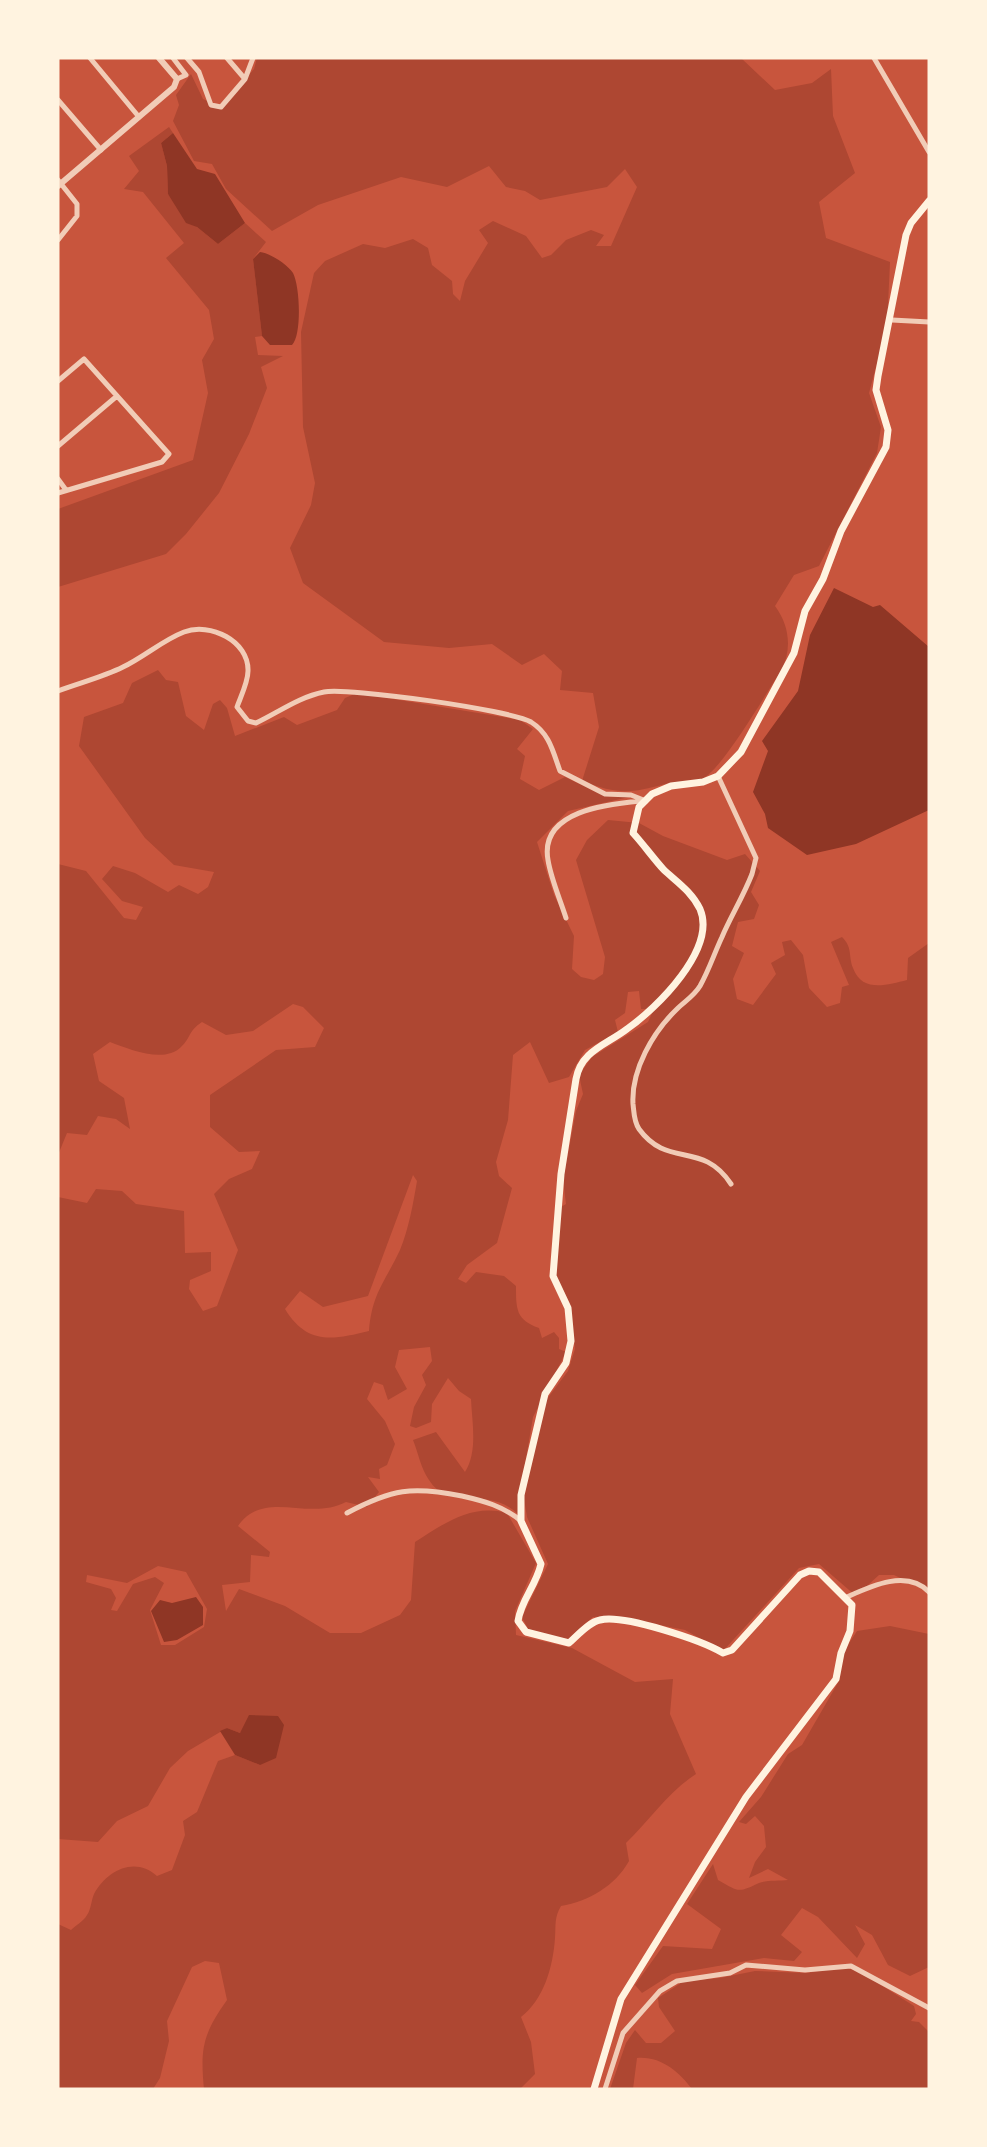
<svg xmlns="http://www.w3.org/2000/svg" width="987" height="2147" font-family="Roboto,sans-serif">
  <rect width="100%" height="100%" fill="#c8553d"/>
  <path fill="#ae4732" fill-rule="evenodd" d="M257 58H741L775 90 812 83 831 69 833 116 855 173 819 202 826 238 890 262 887 326 869 393 881 427 877 453 819 566 794 575 775 606C790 626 792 650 781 671 766 693 722 770 702 779 691 783 676 781 665 784 629 794 617 794 582 781L599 727 593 693 560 690 562 671 544 654 522 665 492 644 449 648 384 642 303 583 290 548 311 505 315 483 303 427 301 332 314 273 325 261 363 244 385 248 413 239 428 248 432 265 452 281 453 294 460 301 465 281 488 243 479 230 493 221 526 236 542 258 551 255 566 240 591 230 604 235 596 246H611L637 187 625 169 607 187 540 200 525 191 506 187 489 166 447 187 401 177 318 205 272 231 226 189 212 164 194 161 173 121 179 105 176 95 191 74 203 99 221 107 254 69Z
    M169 127 173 133 161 143 167 166 168 194 197 227 218 244 245 223 266 242 253 259 262 336 255 337 258 355 283 356 261 367 267 388 249 434 219 493 186 534 166 554 58 587V509L193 460 208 393 202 360 214 339 209 310 166 258 184 243 143 192 124 189 139 171 129 156Z
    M158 670 166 680 178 682 186 716 204 730 213 704 220 700 227 708 235 736 284 717 297 725 337 710 345 698 357 693 520 720 533 729 517 749 525 756 520 779 539 790 565 777 605 796 629 797 568 811 537 842 554 895 574 936 572 969 581 977 594 980 603 974 605 957 576 860 587 840 608 820 639 823 663 836 727 860 745 854 760 871 751 892 759 905 754 919 738 922 732 946 744 953 733 979 737 999 753 1005 776 974 771 963 785 955 782 942 791 940 803 955 809 988 827 1007 840 1003 842 987 849 985 831 942 842 937C853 948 848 955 853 968 862 993 887 985 907 980L908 958 929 943V1592L894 1575H879L856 1596 819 1564 799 1568 723 1651 685 1630 614 1616 593 1617 567 1640 529 1631 522 1617 548 1564 527 1517 524 1499 538 1422 547 1399 568 1371 575 1349 570 1304 556 1276 561 1207 566 1204 563 1180 576 1111 583 1094 579 1075 592 1057 648 1022 654 1009H641L639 991 628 992 625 1013 615 1020 618 1032 585 1050 569 1077 549 1083 530 1042 513 1055 508 1120 496 1162 499 1176 512 1188 497 1243 467 1265 458 1279 466 1283 476 1272 504 1276 516 1286C516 1309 516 1320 539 1328L542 1338 554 1332 559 1338V1349L566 1352 533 1417 520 1494V1516C488 1483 451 1514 429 1480 421 1469 418 1452 413 1440L436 1432 465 1472C478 1451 472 1423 471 1399L459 1391 448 1378 432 1404 431 1422 416 1428 410 1426 414 1407 426 1385 422 1375 432 1361 430 1347 399 1350 395 1367 407 1389 388 1400 383 1385 374 1382 367 1399 385 1421 395 1444 387 1465 379 1469 380 1479 368 1477 379 1492 367 1507 346 1502C308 1522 265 1488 238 1526L270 1552 269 1557 251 1555 250 1582 222 1585 226 1611 239 1589 285 1606 330 1633H361L400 1615 411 1600 415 1542C443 1524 472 1503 507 1513L536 1563 515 1611 516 1635 572 1648 635 1682 673 1679 670 1714 696 1774C668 1792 650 1820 626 1843L629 1861C615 1886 589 1901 561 1906 554 1918 556 1925 555 1938 553 1967 544 1999 521 2017L531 2042 535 2074 520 2089H204C200 2048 203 2034 227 2000L219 1963 205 1961 192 1967 167 2021 169 2041 160 2078 153 2089H58V1924L71 1930C75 1926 84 1921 87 1915 91 1910 91 1901 94 1894 107 1870 135 1856 157 1876L172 1870 185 1835 183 1821 197 1812 218 1761 235 1755 260 1765 244 1728 240 1733 227 1728 188 1751 170 1768 148 1806 117 1821 98 1842 58 1839V1197L87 1203 96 1189 122 1191 136 1204 184 1211 185 1253 211 1252V1271L190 1280 189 1289 203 1311 217 1306 238 1250 214 1194 229 1179 252 1169 260 1151 239 1152 210 1127V1095L276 1050 315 1047 324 1028 303 1007 293 1004 253 1031 226 1035 202 1022C188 1031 191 1038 181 1047 164 1064 129 1049 110 1042L93 1054 99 1081 124 1098 130 1129 116 1119 98 1116 87 1135 67 1133 58 1155V864L86 871 124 918 136 920 143 907 122 901 102 879 113 866 135 873 168 892 179 885 198 894 208 887 214 872 174 865 145 838 79 746 84 717 123 703 132 683ZM413 1175 417 1181C413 1204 409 1228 400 1250 385 1282 372 1293 369 1331 332 1340 307 1345 285 1309L300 1291 323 1307 368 1296ZM158 1566 186 1572 207 1609 204 1627 175 1645H161L150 1610 164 1583 155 1577 133 1584 117 1611 111 1610 116 1598 111 1589 86 1582 87 1575 127 1583Z
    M890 1626 929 1634V1967L910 1976 888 1965 872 1935 855 1925 865 1944 857 1958 818 1917 802 1908 781 1935 802 1952 794 1961 764 1958 672 1974 642 1993 635 1985 663 1946 712 1949 721 1929 687 1904 713 1864 718 1880C739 1892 738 1893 759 1883 767 1880 779 1881 788 1880L768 1869 749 1878 755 1862 766 1847 764 1826 755 1816 746 1824 739 1822 761 1797 788 1754 802 1745 839 1681 844 1651 857 1631Z
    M845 1967 862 1973 914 2006 916 2014 911 2021 919 2022 929 2032V2089H692C679 2072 661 2056 637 2058L633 2089H610L626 2043 635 2030 646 2043H661L675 2031 659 2007 658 1998 684 1981 720 1978 755 1971 806 1973Z"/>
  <path fill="#8f3625" d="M173 133 197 169 215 174 245 223 218 244 197 227 186 223 168 194 167 166 161 143Z
    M260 252C270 253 288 265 293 273 300 286 302 335 292 345H270L262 336 253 259Z
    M834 588 873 607 880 605 929 647V810L856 844 807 855 768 828 765 814 753 792 768 751 762 741 798 691 810 635Z
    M196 1597 203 1607V1625L177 1640 164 1642 151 1611 160 1600 172 1603Z
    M249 1715 278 1716 284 1725 276 1758 260 1765 235 1755 220 1731 227 1728 240 1733Z"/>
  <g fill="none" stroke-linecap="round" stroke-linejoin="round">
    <path stroke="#f1ccb7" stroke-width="5" d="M90 58 139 117
      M173 58 186 75 177 79
      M187 58 199 72 211 105 221 107 245 79 253 58
      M227 58 245 79
      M874 58 929 152
      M58 100 101 150
      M58 180 77 204V216L58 240
      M892 320 929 322
      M58 381 84 359 169 454 162 462 58 493
      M58 446 117 396
      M58 479 66 490
      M58 691C79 683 103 677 123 667 144 657 163 640 184 632 210 622 249 641 248 671 248 682 241 696 237 707L248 721 256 723C279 712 299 697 324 692 347 687 511 710 531 722 550 734 553 752 560 771L605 794 631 795 646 801
      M718 776 756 858 752 874C743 897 731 916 722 937 714 954 709 970 700 986 694 996 685 1001 677 1009 653 1032 631 1070 633 1104 634 1113 634 1122 639 1129 668 1169 702 1140 731 1184
      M566 918C560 899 551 879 548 860 539 810 610 804 642 801
      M347 1513C392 1489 412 1486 462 1496 484 1501 503 1506 521 1521
      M847 1597C871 1586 907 1569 929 1592
      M605 2089 623 2033 660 1991 677 1981 730 1973 746 1965 805 1970 851 1966 929 2008"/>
    <path stroke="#f1ccb7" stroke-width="6" d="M58 186 174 87 177 79 159 58"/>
    <path stroke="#fff3e0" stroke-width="7" d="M594 2089 621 1999 746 1797 836 1679 841 1653 850 1631 852 1605 819 1572 809 1571 800 1575 732 1650 723 1653C701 1640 623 1614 600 1620 589 1622 578 1635 569 1643L526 1632 518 1621C521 1600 536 1586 541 1564L521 1521V1495L545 1394 566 1363 571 1341 568 1308 553 1276 561 1174 576 1079C581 1051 606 1045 627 1029 657 1008 717 949 700 909 692 892 677 882 664 870 653 858 644 845 633 833L639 807 652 794 671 786 703 782 718 776 741 752 794 653 805 611 823 579 841 531 886 447 888 430 876 390 878 376 906 235 911 223 929 201"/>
  </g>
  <rect width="987" height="2147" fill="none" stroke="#fff3e0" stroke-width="119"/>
</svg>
